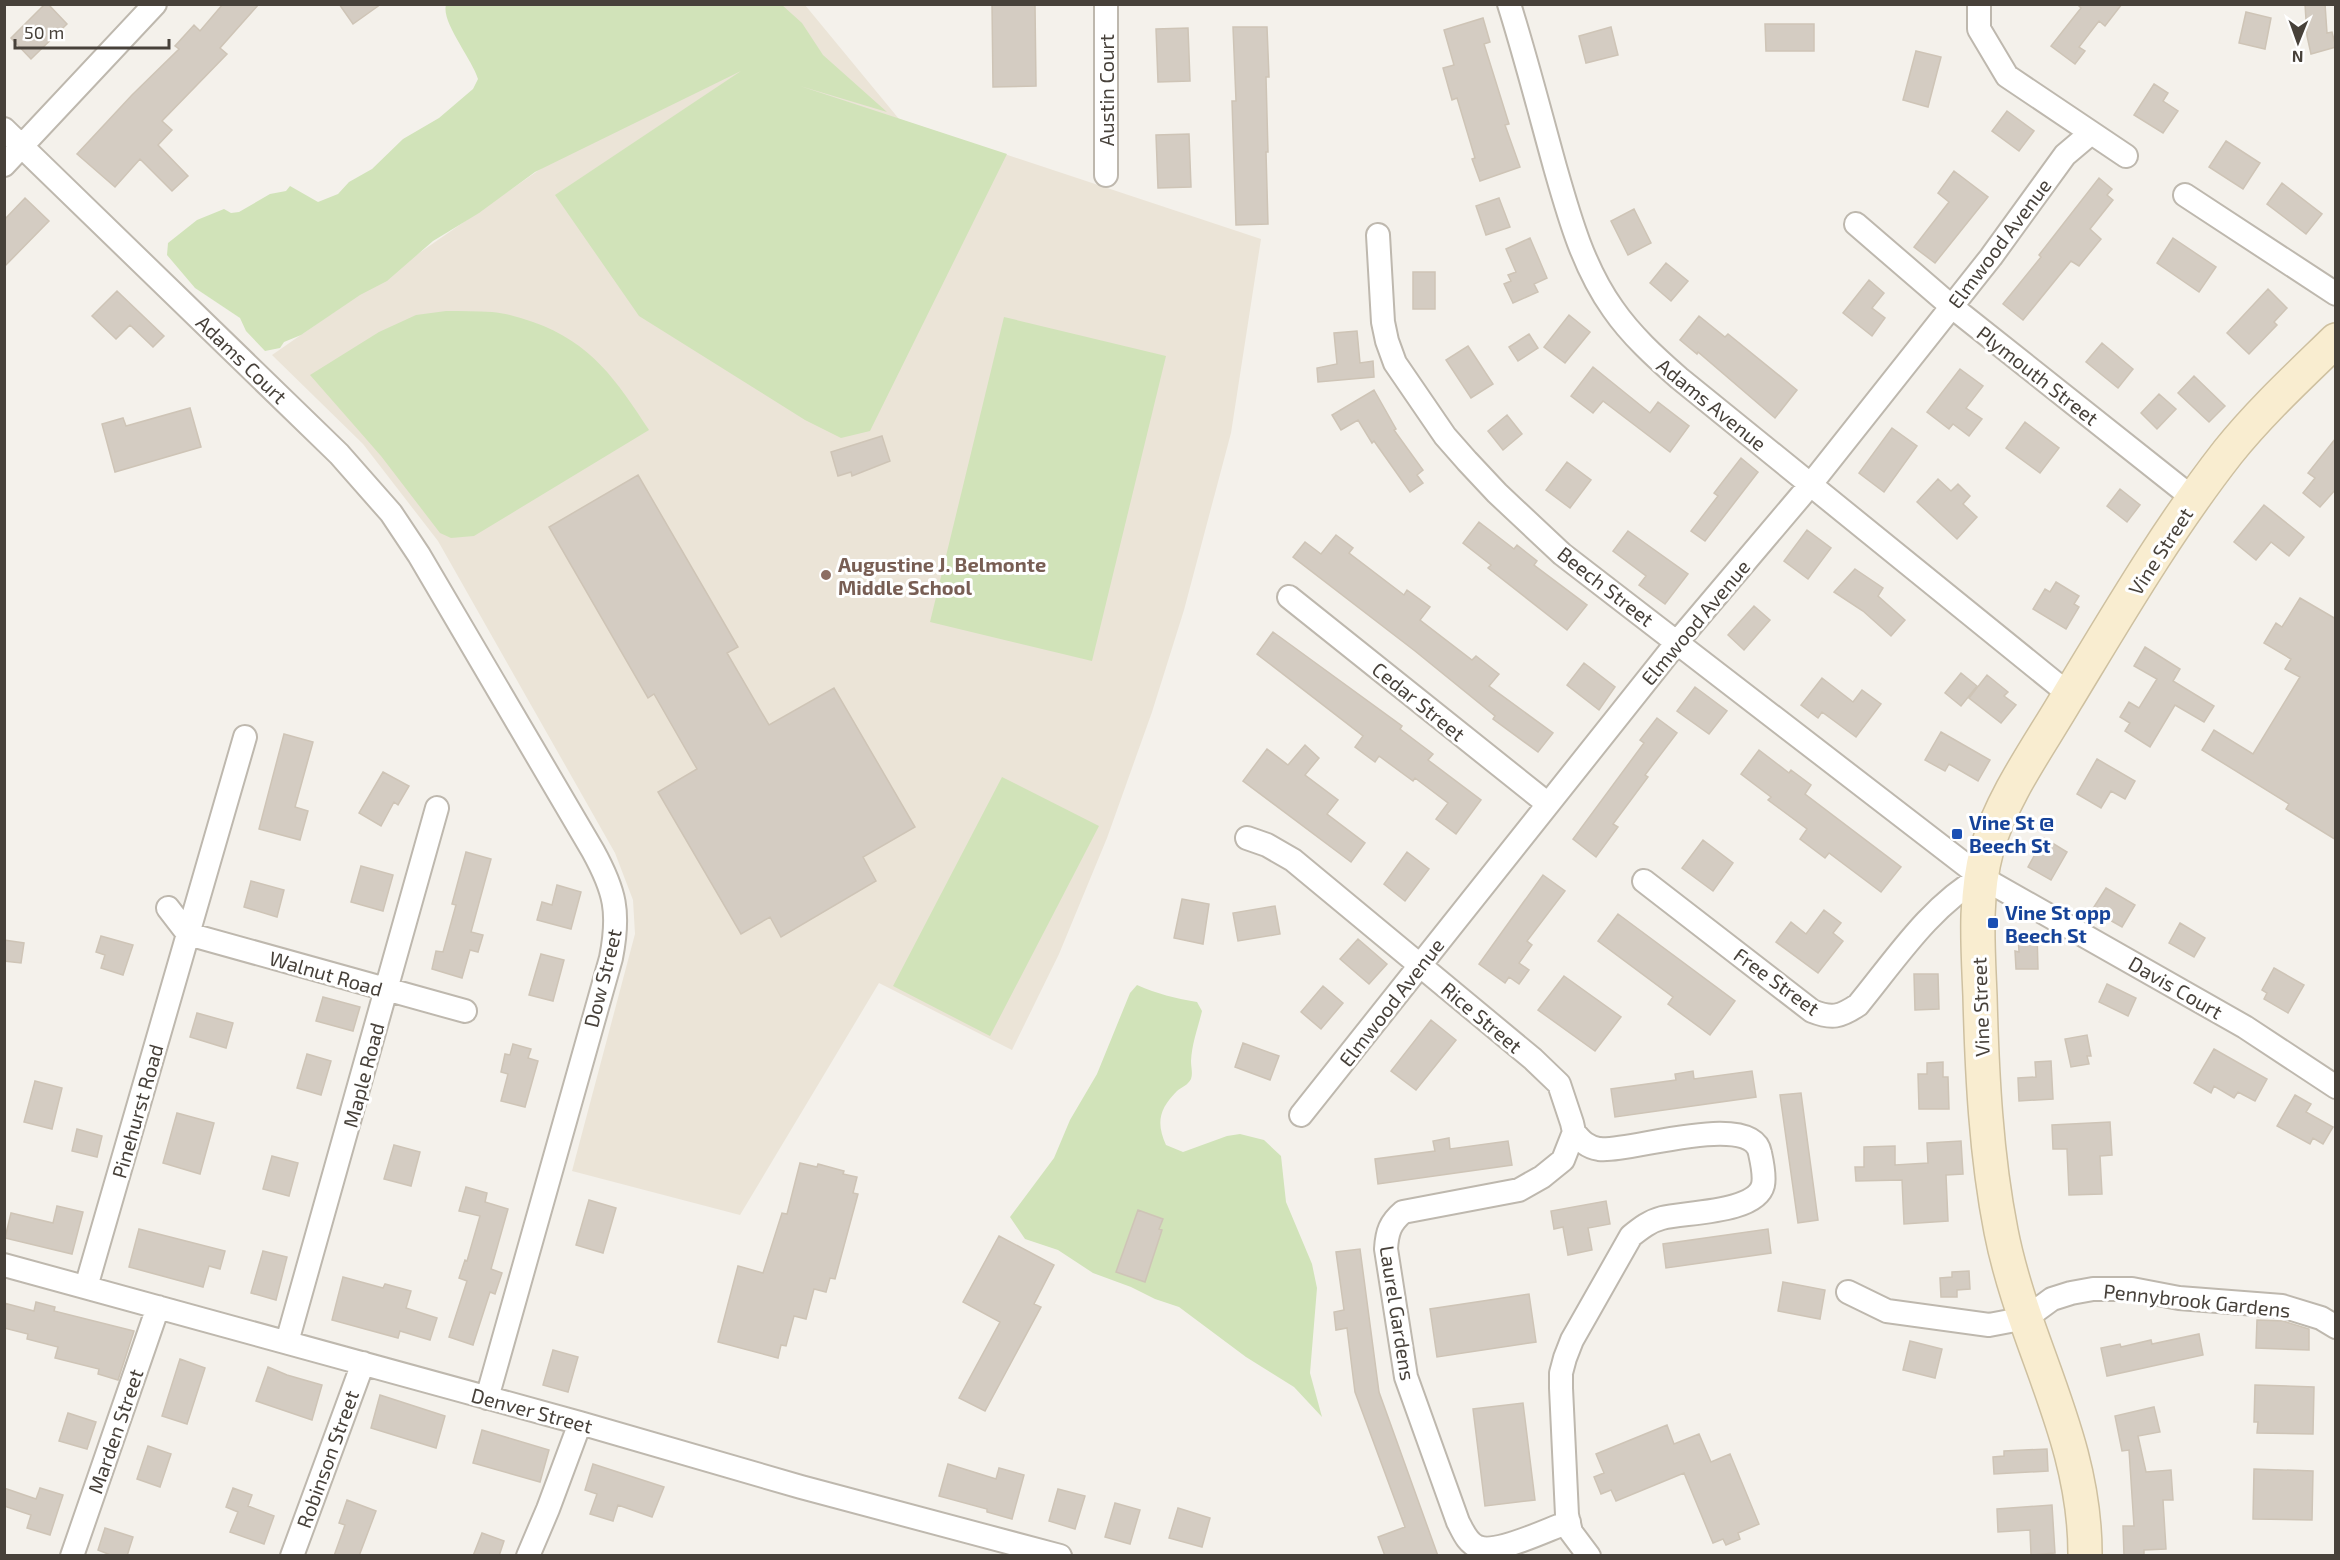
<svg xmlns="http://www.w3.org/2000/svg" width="2340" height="1560" font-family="'Exo 2',sans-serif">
  <rect width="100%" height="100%" fill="#f4f1eb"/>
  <path fill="#ebe4d7" d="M768 5H805L899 119 1261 239 1231 433 1184 610 1152 712 1107 838 1059 954 1012 1050 879 983 740 1215 572 1171 635 934 633 900 615 853 438 541 363 444 272 355 767 12Z"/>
  <path fill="#d1e3b9" d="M446 5H782L802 23 823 55 887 112 800 86 1007 154 870 431 841 438 805 420 639 316 555 195 741 71 535 172 479 213 433 241 387 281 360 295 301 335 284 342 280 348 265 351 246 331 240 318 195 288 167 255 168 243 197 220 224 209 231 213 239 212 270 194 286 191 290 186 318 202 338 194 349 182 372 169 403 139 439 118 473 89 478 79C472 59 441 22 446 5Z
    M446 311C461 311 477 311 492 312 506 313 520 318 533 322 592 343 616 380 649 430L474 536 451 538 440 533 381 456 310 375 379 332 416 315Z
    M1004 317 1166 356 1092 661 930 622Z
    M1002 777 1099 826 990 1036 893 986Z
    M1137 985C1158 994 1174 998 1197 1002L1202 1011C1198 1028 1192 1043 1191 1061 1191 1067 1193 1073 1191 1079 1188 1085 1182 1087 1177 1091 1159 1109 1156 1123 1166 1145L1183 1152 1227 1136 1240 1134 1264 1140 1281 1156 1286 1202 1312 1264 1317 1288 1310 1373 1322 1417 1294 1387 1246 1357 1179 1307 1155 1299 1131 1287 1093 1273 1058 1250 1025 1239 1010 1217 1054 1158 1070 1120 1097 1074 1130 993Z"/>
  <path fill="#d4ccc2" stroke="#cec4b6" stroke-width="1.5" d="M45 4H48L67 24 31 59 11 38Z
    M223 4H259L220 48 227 54 162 121 172 130 158 145 188 176 172 191 140 159 115 187 77 154 132 95 179 49 175 46 194 25 200 31Z
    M339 4H381L353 24Z
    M992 4H1035L1036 86 993 87Z
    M2077 4H2122L2105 26 2099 21 2079 47 2085 51 2075 64 2051 46 2081 8Z
    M2305 4H2325L2327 33 2332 32 2336 47 2311 54 2307 36Z
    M2246 12 2271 18 2265 49 2239 43Z
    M1483 18 1490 42 1484 44 1509 124 1505 125 1520 167 1480 181 1472 159 1475 158 1457 98 1452 100 1443 68 1454 65 1444 30Z
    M1765 24H1814V51H1766Z
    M1233 27H1267L1269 77H1266L1268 152H1266L1268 224 1236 225 1232 101H1236Z
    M1611 27 1618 55 1586 63 1579 36Z
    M1188 28 1190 81 1158 82 1156 29Z
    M1916 51 1941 57 1928 107 1903 100Z
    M2154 84 2168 93 2163 101 2178 111 2163 133 2134 115Z
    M2007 111 2034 131 2019 151 1992 131Z
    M1189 134 1191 187 1158 188 1156 135Z
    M2226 141 2260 163 2243 189 2209 167Z
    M1954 171 1988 197 1935 263 1914 247 1949 202 1938 193Z
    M2099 178 2112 189 2107 195 2113 200 2090 229 2101 239 2079 266 2071 261 2023 320 2003 304 2041 257 2039 255Z
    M2282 183 2322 214 2306 234 2267 204Z
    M25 198 49 221 4 267V220Z
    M1499 198 1510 227 1486 235 1476 206Z
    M1634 209 1651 243 1628 255 1611 221Z
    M1530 238 1547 278 1534 284 1538 292 1513 303 1504 284 1511 281 1508 275 1516 272 1506 249Z
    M2173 238 2216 267 2199 292 2157 263Z
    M1666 263 1688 281 1671 301 1650 283Z
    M1413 272H1435V309H1413Z
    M1869 280 1884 293 1872 308 1885 318 1872 336 1843 313Z
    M2268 289 2287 308 2274 322 2277 325 2249 354 2227 333Z
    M117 291 164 336 153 347 130 325 116 339 92 316Z
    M1569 315 1590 332 1565 363 1544 347Z
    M1699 316 1725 337 1728 334 1797 390 1775 418 1698 352 1697 354 1680 340Z
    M1357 331 1360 363 1373 361 1374 377 1318 382 1317 368 1337 364 1334 333Z
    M1529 334 1538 348 1518 361 1509 347Z
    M2102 343 2133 369 2118 388 2086 362Z
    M1468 346 1493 384 1471 398 1446 360Z
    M1593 367 1650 413 1658 402 1689 426 1670 452 1603 401 1593 413 1571 396Z
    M1960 369 1983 386 1966 408 1982 419 1969 436 1953 424 1949 429 1927 412Z
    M2194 376 2225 406 2209 422 2178 393Z
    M1374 390 1396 429 1394 430 1423 470 1417 475 1423 483 1410 492 1374 441 1372 443 1358 420 1341 430 1332 415Z
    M2159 394 2176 409 2157 429 2141 413Z
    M190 408 201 447 115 472 102 424 123 418 126 426Z
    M1507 415 1522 434 1503 450 1488 431Z
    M2025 422 2059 448 2040 473 2006 448Z
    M1892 428 1917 446 1884 492 1859 473Z
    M882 436 890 461 852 476 851 472 838 476 831 452Z
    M2336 438V489L2320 507 2303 493 2315 478 2308 473Z
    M1741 458 1758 472 1705 541 1691 531 1718 496 1714 493Z
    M1567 462 1591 480 1570 508 1546 490Z
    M638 475 738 647 727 653 769 725 834 688 915 827 863 857 876 881 781 937 770 917 741 934 658 792 697 769 654 694 648 698 549 527Z
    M1938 479 1951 491 1958 484 1970 496 1963 504 1977 517 1957 539 1917 502Z
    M2120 489 2140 505 2127 522 2107 506Z
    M2264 505 2304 537 2289 556 2271 542 2256 560 2234 542Z
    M1479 522 1514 549 1517 545 1537 561 1534 565 1587 605 1567 630 1488 568 1491 565 1463 543Z
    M1807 530 1831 548 1808 579 1784 561Z
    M1628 531 1688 574 1665 604 1639 585 1646 576 1613 551Z
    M1336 535 1353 548 1349 553 1404 595 1407 590 1430 607 1420 620 1472 660 1476 656 1499 674 1489 686 1553 733 1538 752 1493 719 1495 716 1415 651 1293 557 1305 542 1321 554Z
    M1855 569 1883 588 1878 596 1905 620 1891 636 1863 611 1834 592Z
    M2056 582 2079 596 2074 604 2079 607 2066 629 2033 609 2045 589 2050 592Z
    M2300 598 2336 619V840L2286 809 2289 804 2202 750 2214 730 2253 754 2300 677 2285 669 2291 659 2264 643 2276 623 2282 627Z
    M1754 606 1770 620 1744 650 1728 635Z
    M1273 632 1402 726 1400 729 1433 754 1428 760 1481 800 1456 834 1436 819 1448 803 1415 778 1413 781 1379 756 1375 762 1355 747 1363 736 1257 654Z
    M2145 647 2180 669 2173 681 2214 706 2204 722 2175 705 2150 747 2125 731 2130 723 2120 717 2129 702 2139 708 2157 679 2134 666Z
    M1584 663 1615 687 1599 710 1567 685Z
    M1961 673 1977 686 1961 706 1945 693Z
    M1987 675 2008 692 2004 696 2016 705 2001 723 1969 698Z
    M1822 678 1853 702 1862 690 1881 704 1856 737 1822 712 1818 718 1801 705Z
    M1695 687 1727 711 1709 734 1677 711Z
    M1657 718 1677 733 1645 775 1648 777 1613 824 1618 827 1596 857 1573 839 1644 743 1640 740Z
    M1941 732 1990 760 1978 781 1949 764 1945 771 1925 760Z
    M284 734 313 742 295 807 308 811 300 840 259 829Z
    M1305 745 1319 758 1305 775 1338 800 1327 814 1365 843 1351 862 1243 781 1267 749 1288 765Z
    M1759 750 1789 773 1791 770 1811 785 1805 794 1901 867 1881 892 1829 853 1825 858 1800 839 1807 829 1768 800 1771 797 1741 774Z
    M2097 759 2135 781 2125 799 2111 791 2101 808 2077 794Z
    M383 772 409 786 398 805 394 802 381 826 359 813Z
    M2044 838 2067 852 2051 880 2028 867Z
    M1703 840 1733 863 1713 891 1682 868Z
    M466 852 491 859 471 932 483 935 478 952 470 950 462 978 432 969 436 951 443 952 456 905 452 904Z
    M1407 852 1429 869 1405 901 1384 884Z
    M361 866 393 875 383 911 351 902Z
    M1543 875 1565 891 1527 941 1532 945 1519 963 1529 970 1519 984 1509 977 1505 983 1479 964Z
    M251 881 284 890 277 917 244 907Z
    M557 885 581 892 571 929 537 920 542 902 552 905Z
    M2106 888 2135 905 2122 927 2092 910Z
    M1182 899 1209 904 1203 944 1174 938Z
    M1275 906 1280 934 1238 941 1233 913Z
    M1824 910 1841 923 1833 933 1843 941 1818 973 1776 942 1791 922 1806 934Z
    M1618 914 1735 1001 1710 1035 1668 1004 1673 997 1598 941Z
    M2180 923 2205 938 2194 957 2169 943Z
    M2037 932 2038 969H2016L2015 951 2019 952 2018 933Z
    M101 936 133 945 123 975 101 968 105 955 96 952Z
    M1358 939 1387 964 1369 984 1340 959Z
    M4 940 24 943 21 963 4 961Z
    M541 954 564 960 553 1001 529 995Z
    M2274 968 2304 985 2288 1013 2264 999 2267 993 2262 990Z
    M1914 974H1938L1939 1009 1915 1010Z
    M1564 976 1621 1017 1595 1051 1538 1010Z
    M2107 984 2136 998 2128 1016 2099 1002Z
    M1323 986 1343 1003 1321 1029 1301 1012Z
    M323 997 360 1007 353 1031 316 1021Z
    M197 1013 233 1023 226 1048 190 1037Z
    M1431 1020 1456 1040 1416 1090 1391 1071Z
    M2087 1035 2091 1056H2087L2089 1064 2071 1067 2065 1039Z
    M1243 1043 1279 1056 1270 1080 1235 1067Z
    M513 1044 531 1049 528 1058 538 1061 525 1107 501 1101 508 1074 501 1072 505 1054 510 1055Z
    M2214 1049 2267 1079 2255 1101 2238 1092 2234 1098 2214 1086 2211 1093 2194 1083Z
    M307 1054 331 1061 321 1095 297 1088Z
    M2051 1061 2053 1099 2019 1101 2018 1078 2036 1077 2035 1062Z
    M1943 1062V1077H1948L1949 1109H1919L1918 1074H1927V1063Z
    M1693 1071 1694 1079 1752 1071 1756 1097 1615 1117 1611 1089 1676 1080 1675 1074Z
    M35 1081 62 1088 52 1129 24 1122Z
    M1801 1093 1818 1220 1798 1223 1780 1095Z
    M2295 1095 2311 1104 2306 1112 2333 1127 2323 1144 2313 1138 2310 1144 2277 1126Z
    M177 1113 214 1123 200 1174 163 1163Z
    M2110 1122 2112 1155 2100 1156 2102 1194 2069 1195 2067 1149H2053L2052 1125Z
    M77 1129 102 1136 97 1157 72 1151Z
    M1449 1138 1450 1149 1508 1141 1512 1165 1378 1184 1375 1159 1435 1151 1433 1141Z
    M1961 1141 1963 1174 1946 1175 1948 1221 1904 1224 1902 1180 1856 1181 1855 1167H1864V1147L1895 1146V1165L1928 1163 1927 1143Z
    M394 1145 420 1152 411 1186 384 1179Z
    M272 1156 298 1163 289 1196 263 1189Z
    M800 1163 817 1167 818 1164 844 1171 843 1174 857 1177 853 1193 858 1194 835 1279 830 1278 826 1292 814 1289 806 1319 794 1316 786 1346 781 1345 778 1358 718 1342 738 1266 763 1273 782 1213 787 1214Z
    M466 1187 487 1193 485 1202 508 1209 491 1269 502 1273 495 1294 490 1292 473 1345 449 1337 467 1281 459 1278 465 1260 467 1261 480 1216 459 1211Z
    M589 1200 616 1208 603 1253 576 1245Z
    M1606 1201 1610 1224 1588 1228 1592 1250 1568 1255 1563 1227 1554 1229 1551 1211Z
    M57 1206 83 1212 72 1254 5 1238 11 1213 53 1223Z
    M1138 1210 1163 1219 1159 1229 1162 1230 1145 1282 1116 1272Z
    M139 1229 225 1251 220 1269 209 1266 203 1287 129 1267Z
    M1768 1229 1771 1253 1666 1268 1663 1244Z
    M999 1236 1054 1265 1034 1304 1041 1307 985 1411 959 1398 1000 1322 963 1302Z
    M1360 1249 1379 1392 1438 1556H1385L1378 1537 1405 1527 1355 1392 1347 1328 1336 1330 1334 1312 1344 1310 1336 1252Z
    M263 1251 287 1257 276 1300 251 1293Z
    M1969 1271 1970 1289 1957 1290V1297H1941L1940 1278 1952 1277V1272Z
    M343 1277 383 1288 385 1284 411 1291 406 1308 437 1318 430 1340 400 1331 398 1338 332 1320Z
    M1783 1282 1825 1290 1820 1319 1778 1311Z
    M1529 1294 1536 1342 1437 1357 1430 1309Z
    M36 1302 55 1307 54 1311 134 1331 118 1380 98 1374 99 1369 55 1358 58 1347 27 1339 28 1334 4 1328V1303L34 1311Z
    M2257 1320 2283 1321 2309 1329V1350L2256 1348Z
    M2199 1334 2203 1355 2107 1376 2101 1348 2120 1344 2121 1347 2151 1340 2152 1344Z
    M1910 1341 1942 1349 1935 1378 1903 1370Z
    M553 1350 578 1357 568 1392 543 1385Z
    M180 1359 205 1368 187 1424 162 1416Z
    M268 1367 287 1375 322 1385 312 1420 256 1401Z
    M2255 1385 2314 1387 2313 1434 2257 1433 2258 1422H2254Z
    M380 1395 445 1416 436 1448 371 1428Z
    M1523 1403 1535 1500 1485 1506 1473 1409Z
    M2154 1407 2160 1432 2138 1436 2146 1472 2171 1470 2173 1500H2163L2166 1549 2144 1550V1556H2124L2123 1526H2134L2129 1450 2122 1451 2115 1416Z
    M68 1413 96 1422 87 1449 59 1441Z
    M1667 1425 1674 1444 1699 1434 1711 1462 1730 1454 1759 1524 1738 1533 1740 1539 1726 1545 1723 1539 1713 1543 1684 1473 1616 1501 1611 1490 1601 1494 1594 1477 1604 1473 1596 1454Z
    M482 1430 549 1450 540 1482 473 1463Z
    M148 1446 171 1454 160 1487 137 1479Z
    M2047 1449 2048 1471 1994 1474 1993 1457 2004 1456V1451Z
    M593 1464 664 1487 652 1517 618 1505 613 1521 590 1514 597 1494 585 1490Z
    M948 1464 996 1479 999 1468 1024 1475 1012 1519 987 1512V1509L939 1496Z
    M2254 1469 2313 1471 2312 1520 2253 1519Z
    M4 1488 36 1499 40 1488 63 1495 50 1535 27 1528 31 1515 4 1506Z
    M233 1488 252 1495 248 1506 274 1516 264 1544 230 1532 238 1512 226 1507Z
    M1058 1489 1085 1496 1075 1529 1049 1521Z
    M347 1500 376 1511 359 1556H334L345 1525 339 1523Z
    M1115 1503 1140 1510 1130 1544 1105 1537Z
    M2052 1505 2055 1553 2031 1555 2030 1530 1998 1532 1997 1509Z
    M1178 1508 1210 1518 1202 1547 1169 1538Z
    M105 1528 133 1537 127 1556H113L98 1550Z
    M482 1533 504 1541 499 1556H473Z"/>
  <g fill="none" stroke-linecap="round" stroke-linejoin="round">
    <defs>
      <path id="street" d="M1106 4V175
        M1509 4C1526 58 1540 113 1555 167 1569 216 1583 267 1613 309 1631 335 1655 357 1679 378L2070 695
        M1979 4V29L2007 76 2126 156
        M4 129 339 454 391 513 419 555 593 851C615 891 620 912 611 958L487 1398
        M4 165 155 4
        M2185 195 2336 294
        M1856 224 1951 306 2194 499
        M1378 235 1383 322 1387 341 1395 363 1445 436 1467 461 1497 493 1562 554 1981 877 2245 1027 2336 1087
        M1289 597 1548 804
        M245 737 188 934 465 1011
        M1247 838 1267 845 1293 860 1533 1059 1559 1084 1572 1123 1574 1132 1563 1160 1542 1177 1519 1190 1403 1212C1390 1223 1387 1232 1386 1249L1406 1377 1458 1522C1463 1531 1467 1543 1478 1547 1497 1555 1548 1529 1569 1522
        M1644 881 1812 1011C1832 1019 1840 1017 1858 1005 1895 960 1930 906 1981 877
        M1301 1115 1678 641 1811 484 1991 257 2065 155 2091 133
        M1574 1132C1581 1141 1587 1147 1599 1149 1628 1153 1752 1110 1760 1153 1762 1162 1765 1176 1763 1185 1756 1213 1686 1212 1662 1218 1650 1221 1641 1228 1631 1236L1572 1340 1565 1358 1561 1373V1388L1567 1515 1571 1532 1589 1556
        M4 1265 580 1423 801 1487 1060 1556
        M86 1287 188 934 168 908
        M1848 1292 1887 1311 1989 1325 2026 1318 2052 1299 2071 1293 2093 1289H2132L2179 1298 2282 1306 2321 1318 2336 1327
        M287 1342 437 808
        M72 1556 158 1307
        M292 1556 363 1363
        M528 1556 548 1509 580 1423"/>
      <path id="secondary" d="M2085 1556C2086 1437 2023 1344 2001 1231 1986 1155 1982 1074 1980 996 1978 947 1974 897 1987 849 2002 797 2039 746 2066 700 2117 616 2167 530 2228 452 2260 412 2299 376 2336 340"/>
    </defs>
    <use href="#street" stroke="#beb8ae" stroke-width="26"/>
    <use href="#secondary" stroke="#cec0a0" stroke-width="36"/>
    <use href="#street" stroke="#fff" stroke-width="22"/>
    <use href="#secondary" stroke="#f9edd0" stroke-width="33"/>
  </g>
  <circle fill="#8d6e63" stroke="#fff" stroke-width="2" cx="826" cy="575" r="6"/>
  <g fill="#1a4fb4" stroke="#fff" stroke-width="2">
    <rect x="1951" y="828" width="12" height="12" rx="3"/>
    <rect x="1987" y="917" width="12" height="12" rx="3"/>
  </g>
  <g text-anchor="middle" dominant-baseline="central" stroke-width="6" stroke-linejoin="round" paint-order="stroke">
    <g font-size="20" fill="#47413a" stroke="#fff">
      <text transform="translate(1106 90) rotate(-90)">Austin Court</text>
      <text transform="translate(1999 243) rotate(-53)">Elmwood Avenue</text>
      <text transform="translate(242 359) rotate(44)">Adams Court</text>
      <text transform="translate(2038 375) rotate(38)">Plymouth Street</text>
      <text transform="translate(1712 404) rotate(39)">Adams Avenue</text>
      <text transform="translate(2160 551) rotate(-57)">Vine Street</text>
      <text transform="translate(1606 586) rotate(38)">Beech Street</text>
      <text transform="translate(1695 622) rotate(-50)">Elmwood Avenue</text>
      <text transform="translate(1419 701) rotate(39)">Cedar Street</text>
      <text transform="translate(326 973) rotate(16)">Walnut Road</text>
      <text transform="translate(602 978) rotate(-76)">Dow Street</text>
      <text transform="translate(1777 981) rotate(36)">Free Street</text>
      <text transform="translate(2176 987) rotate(30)">Davis Court</text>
      <text transform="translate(1391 1002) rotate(-52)">Elmwood Avenue</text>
      <text transform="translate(1980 1007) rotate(-92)">Vine Street</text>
      <text transform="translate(1482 1017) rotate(40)">Rice Street</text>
      <text transform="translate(363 1075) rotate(-75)">Maple Road</text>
      <text transform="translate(137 1111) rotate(-74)">Pinehurst Road</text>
      <text transform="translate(2197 1300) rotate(6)">Pennybrook Gardens</text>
      <text transform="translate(1398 1313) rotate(81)">Laurel Gardens</text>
      <text transform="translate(532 1410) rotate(15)">Denver Street</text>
      <text transform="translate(115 1431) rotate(-71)">Marden Street</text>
      <text transform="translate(327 1459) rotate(-70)">Robinson Street</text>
    </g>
    <g font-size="20" font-weight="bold" fill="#785e54" stroke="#fff" text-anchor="start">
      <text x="838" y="564">Augustine J. Belmonte<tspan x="838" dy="23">Middle School</tspan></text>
    </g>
    <g font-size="20" font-weight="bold" fill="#164399" stroke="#fff" text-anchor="start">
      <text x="1969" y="822">Vine St @<tspan x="1969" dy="23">Beech St</tspan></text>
      <text x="2005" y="912">Vine St opp<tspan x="2005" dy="23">Beech St</tspan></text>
    </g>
  </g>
  <rect width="2340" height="1560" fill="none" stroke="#47413a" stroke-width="12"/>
  <g transform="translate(2298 42) rotate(181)" stroke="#ffffff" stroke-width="4.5" paint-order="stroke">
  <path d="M0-4.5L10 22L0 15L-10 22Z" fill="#47413a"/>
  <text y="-9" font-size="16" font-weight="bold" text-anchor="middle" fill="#47413a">N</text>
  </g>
  <path d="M15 39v9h154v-9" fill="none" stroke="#47413a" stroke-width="3"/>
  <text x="24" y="39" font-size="18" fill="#47413a" stroke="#ffffff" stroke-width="4.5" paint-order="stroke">50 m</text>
</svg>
